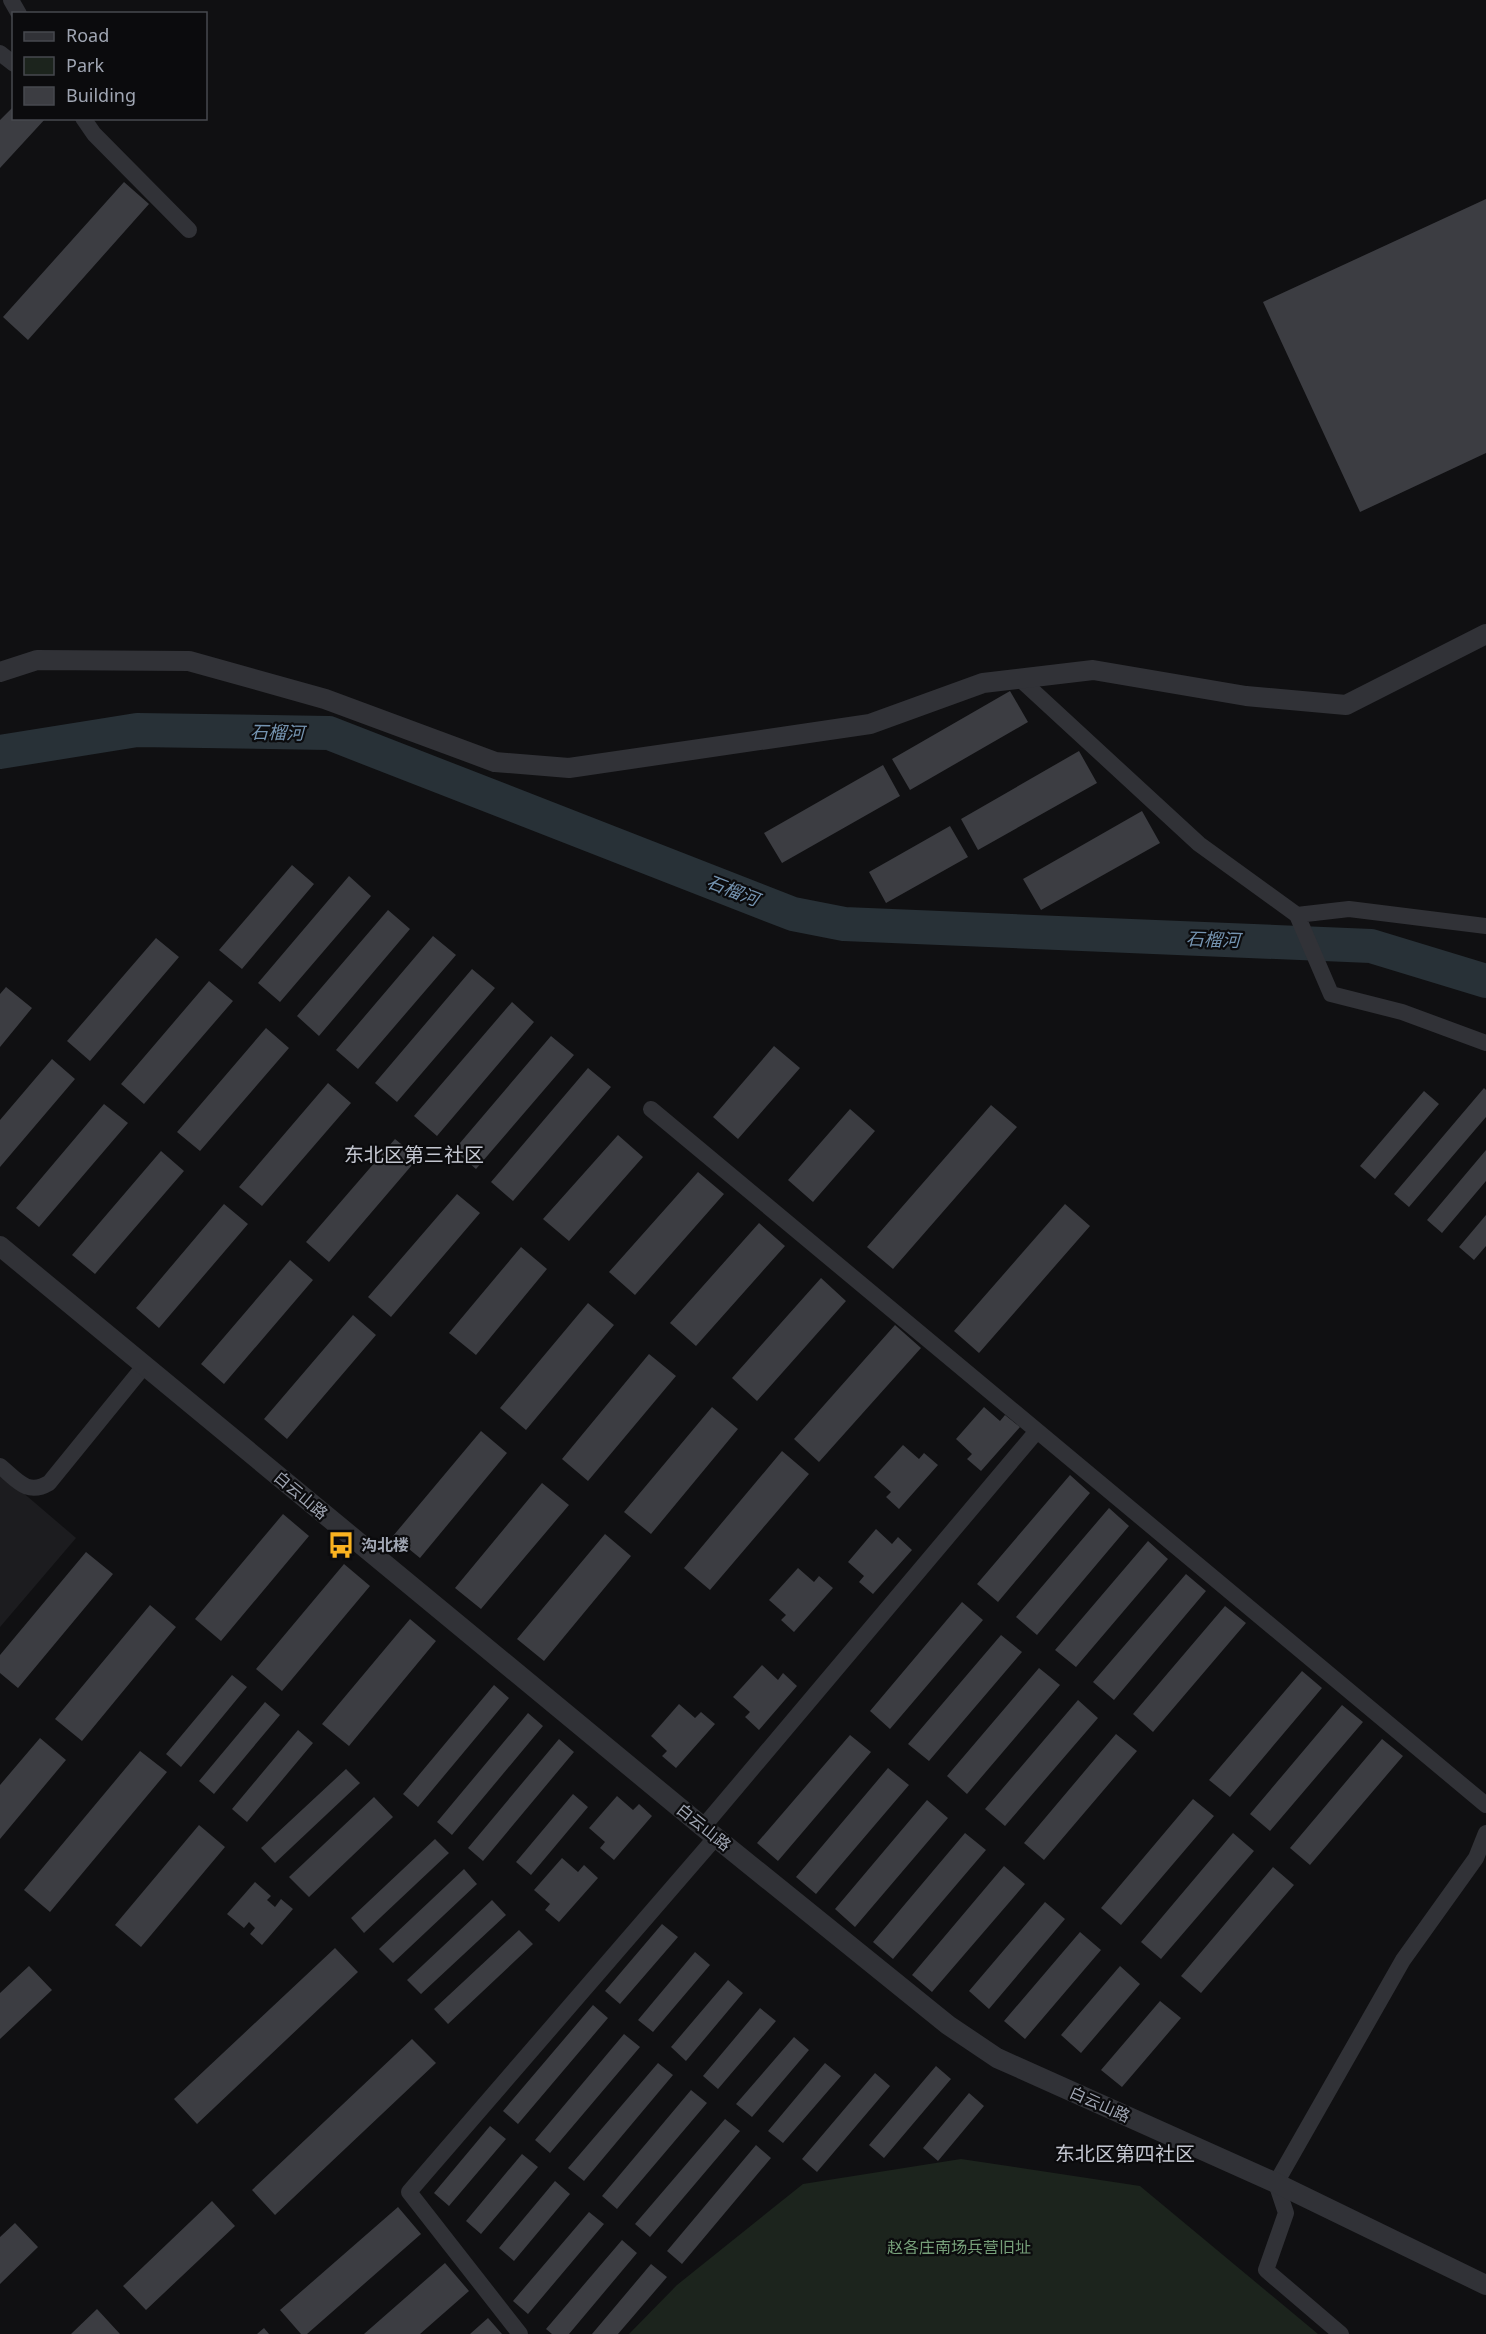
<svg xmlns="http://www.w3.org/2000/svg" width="1486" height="2334" font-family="'Noto Sans','Noto Sans SC',sans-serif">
  <rect width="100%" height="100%" fill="#101012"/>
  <path fill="#1c1c1f" d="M0 1473 76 1538 0 1627Z"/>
  <path fill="#1c241d" d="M961 2159 1140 2186 1318 2334H629L677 2285 803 2184Z"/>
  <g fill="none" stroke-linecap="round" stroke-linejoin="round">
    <path stroke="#283137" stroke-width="34" d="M0 752 137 730 329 733 793 914 844 924 1371 946 1486 981"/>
  </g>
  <path fill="#3c3d42" d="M14 106V118H46L0 168V120Z
    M124 182 149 204 28 340 3 317Z
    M1486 199V453L1360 512 1263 302Z
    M1010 691 1028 722 910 790 892 759Z
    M1079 751 1097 783 978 850 961 819Z
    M883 765 900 796 782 863 764 833Z
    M1142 811 1160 843 1041 910 1023 879Z
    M950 826 968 857 886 903 869 872Z
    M292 865 314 884 242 969 219 950Z
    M349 876 371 896 280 1002 258 983Z
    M388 910 410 929 319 1036 297 1016Z
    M433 936 456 955 358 1069 336 1050Z
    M156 938 179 957 90 1061 67 1041Z
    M472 969 495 988 397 1102 375 1083Z
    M209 981 233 1001 144 1104 121 1084Z
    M6 987 32 1008 0 1047V994Z
    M512 1002 534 1022 437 1136 414 1116Z
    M266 1028 289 1048 200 1151 177 1132Z
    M551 1036 574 1055 476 1169 454 1150Z
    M774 1046 800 1068 738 1139 713 1117Z
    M52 1059 75 1079 0 1167V1120Z
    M588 1068 611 1087 513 1201 491 1182Z
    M328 1083 351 1103 262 1206 239 1187Z
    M1484 1088 1486 1090V1117L1409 1207 1394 1194Z
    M1424 1091 1439 1104 1375 1179 1360 1166Z
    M104 1104 128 1123 39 1227 16 1208Z
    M991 1105 1017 1127 893 1269 867 1247Z
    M850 1109 875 1131 813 1202 788 1180Z
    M618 1135 643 1157 569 1241 543 1219Z
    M395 1139 418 1158 329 1262 306 1242Z
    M1486 1150V1181L1442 1233 1427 1220Z
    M161 1151 184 1171 95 1274 72 1255Z
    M698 1172 724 1194 635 1295 609 1272Z
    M457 1194 480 1213 391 1317 368 1297Z
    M224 1204 248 1224 159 1328 136 1308Z
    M1065 1204 1090 1226 979 1353 954 1331Z
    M1486 1215V1246L1474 1260 1459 1247Z
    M759 1223 785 1246 696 1346 670 1323Z
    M521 1247 547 1269 476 1355 449 1333Z
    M290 1260 313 1280 224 1384 201 1364Z
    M821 1278 846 1301 757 1401 732 1378Z
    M588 1303 614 1325 526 1430 500 1408Z
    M353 1315 376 1335 287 1439 264 1419Z
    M895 1325 921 1348 819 1462 794 1439Z
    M649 1354 676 1376 588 1481 562 1459Z
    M712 1407 738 1429 651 1534 624 1512Z
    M984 1407 1000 1421 1005 1415 1020 1427 981 1471 967 1459 972 1454 956 1439Z
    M481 1431 507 1453 420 1558 393 1536Z
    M903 1445 919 1459 924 1453 938 1465 899 1509 886 1497 891 1492 874 1477Z
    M782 1451 809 1474 710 1590 684 1568Z
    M1070 1475 1090 1493 998 1602 977 1584Z
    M542 1483 569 1505 481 1609 455 1588Z
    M1109 1508 1129 1526 1037 1635 1016 1617Z
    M283 1514 309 1536 221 1641 195 1619Z
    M876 1529 892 1544 898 1537 912 1550 873 1594 859 1582 864 1576 848 1562Z
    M605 1534 631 1556 544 1661 517 1639Z
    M1148 1541 1168 1559 1076 1667 1055 1650Z
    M86 1552 113 1574 18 1688 0 1673V1655Z
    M344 1564 370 1586 282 1691 256 1669Z
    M798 1568 814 1582 819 1576 833 1588 794 1632 781 1620 786 1615 769 1600Z
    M1186 1574 1206 1591 1114 1700 1093 1682Z
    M962 1602 983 1620 890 1729 870 1711Z
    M150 1605 176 1627 82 1741 55 1719Z
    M1225 1606 1246 1623 1153 1732 1133 1714Z
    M410 1619 436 1641 349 1746 322 1724Z
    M1001 1635 1022 1652 929 1761 908 1744Z
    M762 1665 778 1680 783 1673 797 1686 759 1730 745 1717 750 1712 733 1697Z
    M1039 1668 1060 1685 967 1794 947 1776Z
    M1302 1671 1322 1688 1230 1797 1209 1780Z
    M232 1675 247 1687 181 1767 166 1754Z
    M494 1685 509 1698 418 1807 403 1794Z
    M1078 1700 1098 1718 1005 1826 985 1809Z
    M265 1702 280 1715 214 1794 199 1781Z
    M679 1704 695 1718 701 1712 715 1724 676 1768 662 1756 667 1751 651 1736Z
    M1342 1705 1363 1722 1270 1831 1250 1814Z
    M528 1713 543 1726 452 1835 437 1822Z
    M298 1730 313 1743 247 1822 232 1809Z
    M1116 1734 1137 1751 1044 1860 1024 1843Z
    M850 1735 871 1752 778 1861 757 1843Z
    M40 1738 66 1760 0 1839V1785Z
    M559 1739 574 1752 483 1861 468 1848Z
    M1382 1739 1403 1756 1310 1865 1290 1848Z
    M140 1751 167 1772 50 1912 24 1890Z
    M888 1768 909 1785 816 1894 796 1877Z
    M346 1769 360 1783 275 1863 261 1848Z
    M573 1794 588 1807 531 1875 516 1862Z
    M617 1796 633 1810 639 1804 652 1816 614 1860 600 1848 605 1842 589 1828Z
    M374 1797 393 1817 309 1897 289 1877Z
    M1193 1799 1214 1816 1121 1925 1101 1908Z
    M927 1800 948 1818 855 1927 835 1909Z
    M199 1825 225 1847 141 1947 115 1925Z
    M965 1833 986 1850 893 1959 873 1942Z
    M1233 1833 1254 1851 1161 1959 1141 1942Z
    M435 1839 449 1853 364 1933 351 1918Z
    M562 1858 578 1872 584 1865 598 1878 559 1922 545 1910 550 1904 534 1890Z
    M1004 1866 1025 1884 932 1992 912 1975Z
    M1273 1867 1294 1885 1201 1993 1181 1976Z
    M464 1869 477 1884 393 1963 379 1949Z
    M255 1882 271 1896 267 1900 275 1907 281 1899 293 1909 262 1945 250 1934 255 1928 249 1922 244 1928 227 1914Z
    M492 1900 506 1915 421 1994 407 1980Z
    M1045 1902 1065 1919 989 2009 969 1991Z
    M662 1924 678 1937 620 2004 605 1991Z
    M519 1930 533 1944 448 2024 434 2009Z
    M1080 1932 1101 1950 1025 2039 1004 2021Z
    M335 1948 358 1972 197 2124 174 2099Z
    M695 1952 710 1965 653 2032 638 2020Z
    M29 1966 52 1990 0 2039V1993Z
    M1120 1966 1140 1984 1081 2053 1061 2035Z
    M728 1980 743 1993 686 2061 671 2047Z
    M1160 2001 1181 2018 1122 2087 1101 2070Z
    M593 2005 608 2018 518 2124 503 2111Z
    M760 2008 776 2021 718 2089 703 2076Z
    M624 2034 640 2047 550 2153 535 2140Z
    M794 2037 809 2050 752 2117 736 2104Z
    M412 2039 436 2063 275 2215 252 2190Z
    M658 2063 673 2075 584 2181 568 2168Z
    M825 2063 841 2076 783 2143 768 2131Z
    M936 2066 951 2079 884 2158 869 2145Z
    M875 2073 890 2086 817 2172 802 2159Z
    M691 2090 707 2103 617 2209 602 2196Z
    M969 2093 984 2106 938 2161 923 2148Z
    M725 2119 740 2131 650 2237 635 2224Z
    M490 2126 506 2139 449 2206 434 2193Z
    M756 2145 771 2158 682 2264 667 2251Z
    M522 2154 538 2167 481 2234 466 2221Z
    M555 2181 570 2194 514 2261 499 2248Z
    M212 2201 235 2226 146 2310 123 2286Z
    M398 2207 421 2234 307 2334H301L280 2310Z
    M589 2212 604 2224 528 2314 513 2301Z
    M15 2223 38 2247 0 2284V2237Z
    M622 2240 637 2253 569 2334H552L546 2329Z
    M445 2263 469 2291 420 2334H364Z
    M651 2264 667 2277 618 2334H592Z
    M97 2309 120 2334H71Z
    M488 2318 502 2334H470Z
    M264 2328 269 2334H257Z"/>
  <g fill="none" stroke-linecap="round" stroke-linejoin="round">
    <path stroke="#313237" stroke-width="16" d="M11 0 19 14
      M0 53 14 64
      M83 118 94 134 189 230
      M1020 679 1199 844 1297 915 1331 994 1402 1012 1486 1043
      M1297 915 1349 909 1486 926
      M651 1109 1486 1805
      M0 1466C17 1480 27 1496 49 1483L145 1365
      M703 1827 1037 1431
      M520 2334 409 2192 716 1837
      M1341 2334 1266 2270 1286 2213 1276 2183 1403 1960 1476 1858 1486 1833"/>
    <path stroke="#313237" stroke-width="20" d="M0 672 37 660 189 661 325 699 495 762 569 768 870 724 983 683 1093 670 1246 696 1346 705 1486 634
      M0 1246 703 1827 948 2025 997 2058 1276 2183 1486 2285"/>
  </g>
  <defs>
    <symbol id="bus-bare" viewBox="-9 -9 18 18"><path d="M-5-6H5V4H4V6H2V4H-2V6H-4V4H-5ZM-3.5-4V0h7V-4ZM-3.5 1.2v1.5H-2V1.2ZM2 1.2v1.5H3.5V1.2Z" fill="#f9b220" stroke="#0b0b0d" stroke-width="2.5" paint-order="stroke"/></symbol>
  </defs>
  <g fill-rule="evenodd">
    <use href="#bus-bare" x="322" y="1526" width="38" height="38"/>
  </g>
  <g text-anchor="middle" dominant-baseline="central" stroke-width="4.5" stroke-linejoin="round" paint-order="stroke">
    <g font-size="16" fill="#a0a6b3" stroke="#0b0b0d">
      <text transform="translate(301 1495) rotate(40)">白云山路</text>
      <text transform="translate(704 1827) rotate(39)">白云山路</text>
      <text transform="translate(1100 2104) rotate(24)">白云山路</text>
    </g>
    <g font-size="16" font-weight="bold" fill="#a0a6b3" stroke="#0b0b0d" text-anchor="start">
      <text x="361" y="1545">沟北楼</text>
    </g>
    <g font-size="16" fill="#769f79" stroke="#0b0b0d">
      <text x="959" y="2247">赵各庄南场兵营旧址</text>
    </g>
    <g font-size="18" font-style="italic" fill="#7594b1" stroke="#0b0b0d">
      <text transform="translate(277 732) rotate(1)">石榴河</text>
      <text transform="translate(733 890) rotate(21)">石榴河</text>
      <text transform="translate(1213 939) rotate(2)">石榴河</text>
    </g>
    <g font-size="20" fill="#c2c5cf" stroke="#0b0b0d">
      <text x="414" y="1154">东北区第三社区</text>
      <text x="1125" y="2153">东北区第四社区</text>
    </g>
  </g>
  <rect x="12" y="12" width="195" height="108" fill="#0b0b0d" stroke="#47494f" stroke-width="1.5"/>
  <rect x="24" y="32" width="30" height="9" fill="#313237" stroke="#47494f" stroke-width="1.5"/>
  <text x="66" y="42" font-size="18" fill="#a0a6b3">Road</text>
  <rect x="24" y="57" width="30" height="18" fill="#1c241d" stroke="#47494f" stroke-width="1.5"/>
  <text x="66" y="72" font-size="18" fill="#a0a6b3">Park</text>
  <rect x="24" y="87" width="30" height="18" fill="#3c3d42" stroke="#47494f" stroke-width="1.5"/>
  <text x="66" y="102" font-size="18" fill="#a0a6b3">Building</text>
</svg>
